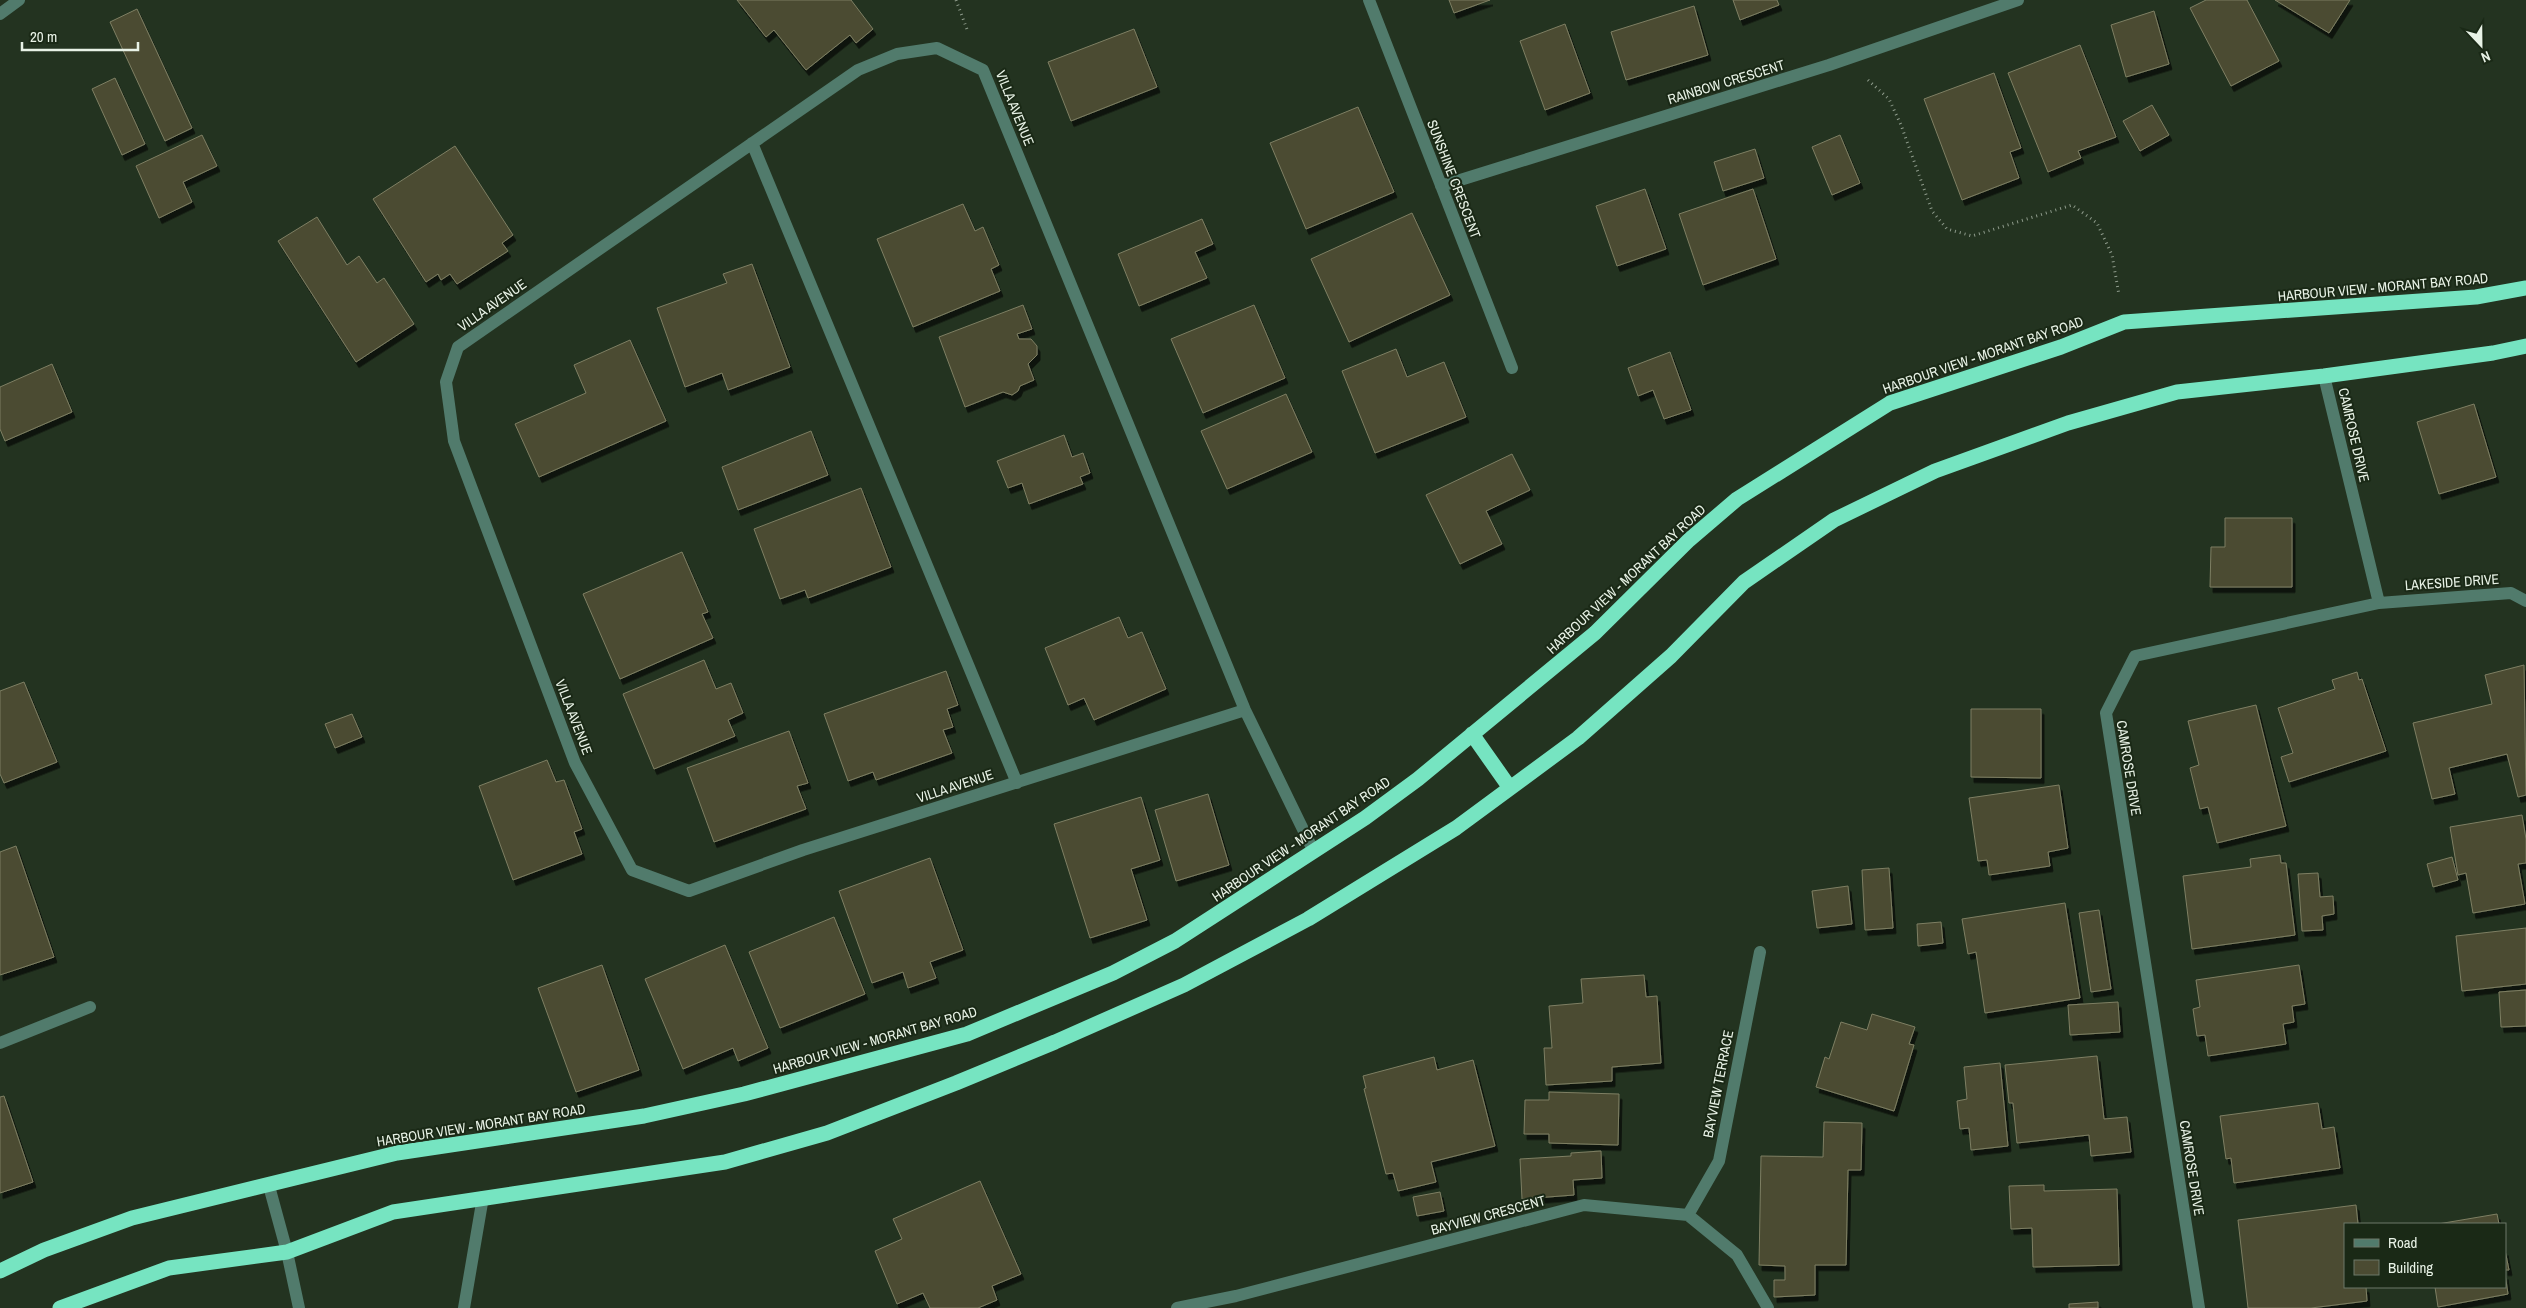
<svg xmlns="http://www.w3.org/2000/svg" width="2526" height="1308" font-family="'Archivo Narrow',sans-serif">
  <defs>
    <filter id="shadow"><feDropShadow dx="3" dy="5.5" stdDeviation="0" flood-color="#0009"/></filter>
  </defs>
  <rect width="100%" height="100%" fill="#233320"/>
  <path fill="#4b4b32" stroke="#7e7f63" filter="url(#shadow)" d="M737 0H851L873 29 856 43 850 35 806 70 774 30 766 37Z
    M1449 0H1490L1454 13Z
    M1733 0H1777L1779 5 1740 20Z
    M2206 0H2247L2279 61 2231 86 2190 8Z
    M2275 0H2350L2329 33Z
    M1694 6 1708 55 1626 80 1611 32Z
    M137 9 192 128 165 141 110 22Z
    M2154 11 2169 64 2126 77 2111 25Z
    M1565 24 1590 93 1545 110 1520 41Z
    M1134 29 1157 87 1071 121 1048 62Z
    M2080 45 2116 137 2078 151 2081 158 2048 172 2008 73Z
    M1994 73 2021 148 2010 152 2019 178 1962 200 1924 99Z
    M115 78 145 144 122 155 92 89Z
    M2152 105 2169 135 2140 151 2123 121Z
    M1358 107 1394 192 1306 229 1270 143Z
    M202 135 217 166 183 182 192 202 159 218 136 166Z
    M1840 135 1860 183 1832 195 1812 147Z
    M455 146 513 235 502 243 508 251 457 284 450 274 441 280 438 274 426 282 373 199Z
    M1755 149 1764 178 1723 191 1714 162Z
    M1645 189 1666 249 1617 266 1596 206Z
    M1753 189 1776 259 1703 285 1679 214Z
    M963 204 975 231 983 227 999 265 991 269 1000 291 913 327 877 239Z
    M1412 213 1450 295 1349 342 1311 259Z
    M317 217 347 265 359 256 377 283 384 278 414 324 356 362 278 241Z
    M1202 219 1213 244 1195 252 1207 278 1139 306 1118 254Z
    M752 264 790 367 728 390 722 373 685 387 657 308 727 283 723 274Z
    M1023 305 1032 329 1017 334 1019 339H1031L1037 346V355L1028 364 1034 380 1020 386 1018 391 1012 395 1003 392 965 407 939 337Z
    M1254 305 1285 378 1203 413 1171 339Z
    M630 340 666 421 539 477 515 424 586 393 574 365Z
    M1396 349 1407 377 1444 362 1466 417 1375 453 1342 371Z
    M1670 352 1691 410 1664 419 1653 390 1638 396 1628 368Z
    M52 364 72 412 5 441 0 429V387Z
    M1286 394 1312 452 1227 489 1201 431Z
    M2474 404 2496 477 2439 494 2417 422Z
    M811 431 828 475 738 510 722 467Z
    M1064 435 1072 457 1083 453 1090 473 1080 477 1083 484 1029 504 1022 483 1008 488 997 461Z
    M1512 454 1530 490 1486 511 1502 544 1460 564 1426 495Z
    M861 488 891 567 808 598 805 590 780 599 754 529Z
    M2225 518H2292V587H2210L2211 547H2225Z
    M682 552 708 612 702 614 713 638 620 679 583 594Z
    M1119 617 1128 638 1142 632 1166 689 1094 720 1084 698 1068 705 1045 648Z
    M704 660 716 689 731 683 743 713 728 720 735 736 654 769 623 694Z
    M2524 665 2526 795 2518 797 2507 754 2449 768 2455 794 2432 799 2413 723 2492 704 2485 675Z
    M946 671 958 705 947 709 953 727 943 730 952 753 876 780 873 772 848 781 824 714Z
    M2357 672 2359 680 2362 679 2386 751 2289 782 2281 757 2293 753 2278 708 2335 689 2332 680Z
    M24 682 57 762 4 783 0 774V691Z
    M2256 705 2286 826 2217 843 2208 807 2200 809 2190 768 2199 765 2188 721Z
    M1971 709H2041V778L1971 777Z
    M352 714 362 737 335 748 325 724Z
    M789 731 808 783 797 786 806 809 714 842 687 768Z
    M547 760 556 782 564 780 582 829 574 832 582 854 513 880 479 786Z
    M2059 785 2068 848 2048 852 2050 866 1989 875 1987 860 1978 861 1969 798Z
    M1208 794 1229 865 1176 881 1155 810Z
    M1141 797 1160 860 1131 869 1147 920 1090 938 1054 824Z
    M2522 815 2526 839V863L2518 864 2525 904 2473 913 2466 873 2458 875 2450 827Z
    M16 846 54 957 0 975V852Z
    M2280 855 2281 863H2286L2295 935 2192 949 2183 876 2251 867 2250 859Z
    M2452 857 2458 880 2433 887 2427 864Z
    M930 858 963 950 930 962 936 978 908 988 903 972 872 983 839 891Z
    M1889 868 1893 928 1865 930 1862 870Z
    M2318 873 2320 897 2333 896 2334 914 2322 916 2323 930 2302 931 2298 874Z
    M1848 886 1852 924 1817 928 1812 891Z
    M2065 903 2080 998 1985 1013 1976 952 1968 954 1962 919Z
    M2099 910 2111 989 2091 992 2079 913Z
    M834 917 865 994 780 1028 749 952Z
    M1941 922 1943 943 1918 946 1917 924Z
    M2526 928V984L2462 991 2456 936Z
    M725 945 768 1048 738 1061 733 1048 683 1069 645 979Z
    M602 965 639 1070 576 1092 538 988Z
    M2299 965 2305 1004 2292 1006 2294 1022 2283 1024 2286 1044 2208 1056 2205 1035 2197 1036 2193 1009 2200 1007 2196 980Z
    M1644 975 1646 997 1657 996 1661 1063 1612 1067V1081L1546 1085 1544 1048H1552L1549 1006 1583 1003 1581 979Z
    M2526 990V1026L2501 1027 2499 992Z
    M2118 1002 2120 1032 2070 1035 2068 1005Z
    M1872 1014 1915 1027 1909 1044 1914 1045 1894 1111 1816 1087 1825 1057 1829 1059 1841 1022 1867 1030Z
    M2097 1056 2104 1119 2127 1117 2131 1152 2091 1156 2089 1135 2017 1143 2013 1103H2009L2005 1065Z
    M1434 1057 1437 1070 1473 1060 1495 1146 1431 1162 1436 1182 1398 1191 1393 1173 1386 1174 1364 1089 1366 1088 1363 1076Z
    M2000 1063 2008 1146 1971 1150 1969 1128 1960 1129 1957 1101 1967 1099 1964 1067Z
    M1549 1092 1619 1094 1618 1145 1549 1143V1134H1524L1525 1100H1549Z
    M4 1096 33 1182 0 1193V1097Z
    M2318 1103 2322 1129 2334 1127 2340 1168 2234 1183 2231 1158 2226 1159 2220 1116Z
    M1824 1122 1862 1123 1861 1170H1848L1846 1265H1815V1295L1774 1297V1280H1785V1266L1759 1265 1761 1156 1823 1157Z
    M1601 1151 1602 1178 1573 1180 1574 1195 1522 1199 1520 1159 1571 1156V1153Z
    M980 1181 1021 1274 992 1286 997 1300 978 1308H930L923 1293 897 1304 875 1251 902 1239 893 1219Z
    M2044 1185V1191L2117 1189 2119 1265 2033 1267 2032 1228 2011 1229 2009 1186Z
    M1440 1192 1444 1211 1417 1216 1413 1197Z
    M2356 1205 2358 1224H2345V1287H2366L2367 1301 2311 1308H2248L2238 1220Z
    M2497 1214 2499 1224H2438Z
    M2505 1250 2509 1270H2505Z
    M2505 1274 2508 1294 2438 1307 2435 1287H2505Z
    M2098 1302V1308H2069V1304Z"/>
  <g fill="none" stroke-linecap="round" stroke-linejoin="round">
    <path stroke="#8e9b8b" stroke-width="3" stroke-dasharray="1 4" stroke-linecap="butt" d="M956 0 968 32
      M1868 80 1889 99 1901 125 1932 211 1947 229 1972 236 2072 205 2097 223 2112 255 2119 295"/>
    <path stroke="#517b6c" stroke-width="12" d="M1369 0 1512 368
      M0 14 19 0
      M752 143 1017 783
      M1441 186 1829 65 2018 0
      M2324 376 2379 603
      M1245 710 803 850 689 891 632 870 575 763 454 441 446 382 458 347 858 70 897 54 937 48 983 70 1245 710 1314 852
      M0 1043 90 1007
      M269 1186 287 1252 299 1308
      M1688 1215 1719 1161 1760 952
      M464 1308 483 1197
      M1177 1308 1236 1296 1584 1205 1688 1215 1737 1255 1768 1308
      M2199 1308 2106 713 2135 656 2379 603 2511 593 2526 601"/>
    <path stroke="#76e4c1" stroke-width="15" d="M1472 734 1510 788
      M0 1271 44 1250 132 1218 397 1153 644 1116 744 1094 967 1034 1113 973 1175 941 1365 818 1418 779 1595 633 1689 540 1737 499 1890 403 2061 347 2124 322 2476 297 2526 288
      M60 1308 169 1268 287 1252 393 1212 725 1162 827 1133 956 1083 1055 1042 1184 985 1308 919 1456 828 1578 738 1671 656 1744 582 1834 520 1935 471 2068 423 2177 392 2324 376 2493 353 2526 346"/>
  </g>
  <g text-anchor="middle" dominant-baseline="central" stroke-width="4" stroke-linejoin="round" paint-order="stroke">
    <g font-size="14" fill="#e8f2e6" stroke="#1a2916">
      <text transform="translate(1726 82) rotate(-17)">RAINBOW CRESCENT</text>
      <text transform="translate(1015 108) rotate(68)">VILLA AVENUE</text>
      <text transform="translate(1454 179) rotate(69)">SUNSHINE CRESCENT</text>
      <text transform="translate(2383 287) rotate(-5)">HARBOUR VIEW - MORANT BAY ROAD</text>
      <text transform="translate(492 305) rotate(-35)">VILLA AVENUE</text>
      <text transform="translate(1983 355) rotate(-19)">HARBOUR VIEW - MORANT BAY ROAD</text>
      <text transform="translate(2354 435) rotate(77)">CAMROSE DRIVE</text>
      <text transform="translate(1626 579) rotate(-43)">HARBOUR VIEW - MORANT BAY ROAD</text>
      <text transform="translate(2452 582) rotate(-4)">LAKESIDE DRIVE</text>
      <text transform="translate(574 717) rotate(69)">VILLA AVENUE</text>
      <text transform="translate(2129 768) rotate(81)">CAMROSE DRIVE</text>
      <text transform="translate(955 786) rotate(-18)">VILLA AVENUE</text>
      <text transform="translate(1301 839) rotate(-34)">HARBOUR VIEW - MORANT BAY ROAD</text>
      <text transform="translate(875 1040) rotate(-16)">HARBOUR VIEW - MORANT BAY ROAD</text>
      <text transform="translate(1718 1084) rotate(-79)">BAYVIEW TERRACE</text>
      <text transform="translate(481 1125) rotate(-9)">HARBOUR VIEW - MORANT BAY ROAD</text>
      <text transform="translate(2192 1168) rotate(81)">CAMROSE DRIVE</text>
      <text transform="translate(1488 1215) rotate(-15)">BAYVIEW CRESCENT</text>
    </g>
  </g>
  <rect x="2344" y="1223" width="162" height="65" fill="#1a2916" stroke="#6c7969"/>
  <rect x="2354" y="1239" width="25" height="8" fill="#517b6c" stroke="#6c7969"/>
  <text x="2388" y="1248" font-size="15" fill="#e8f2e6">Road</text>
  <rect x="2354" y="1260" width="25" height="15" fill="#4b4b32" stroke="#6c7969"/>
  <text x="2388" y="1273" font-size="15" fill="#e8f2e6">Building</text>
  <g transform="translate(2481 45) rotate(158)" stroke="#1a2916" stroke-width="4" paint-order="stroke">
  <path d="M0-4L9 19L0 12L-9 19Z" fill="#e8f2e6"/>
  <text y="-8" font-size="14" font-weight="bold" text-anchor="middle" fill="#e8f2e6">N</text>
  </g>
  <path d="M22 42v8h116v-8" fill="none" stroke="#e8f2e6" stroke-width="2.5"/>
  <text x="30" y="42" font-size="15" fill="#e8f2e6" stroke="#1a2916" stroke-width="4" paint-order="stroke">20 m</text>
</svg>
